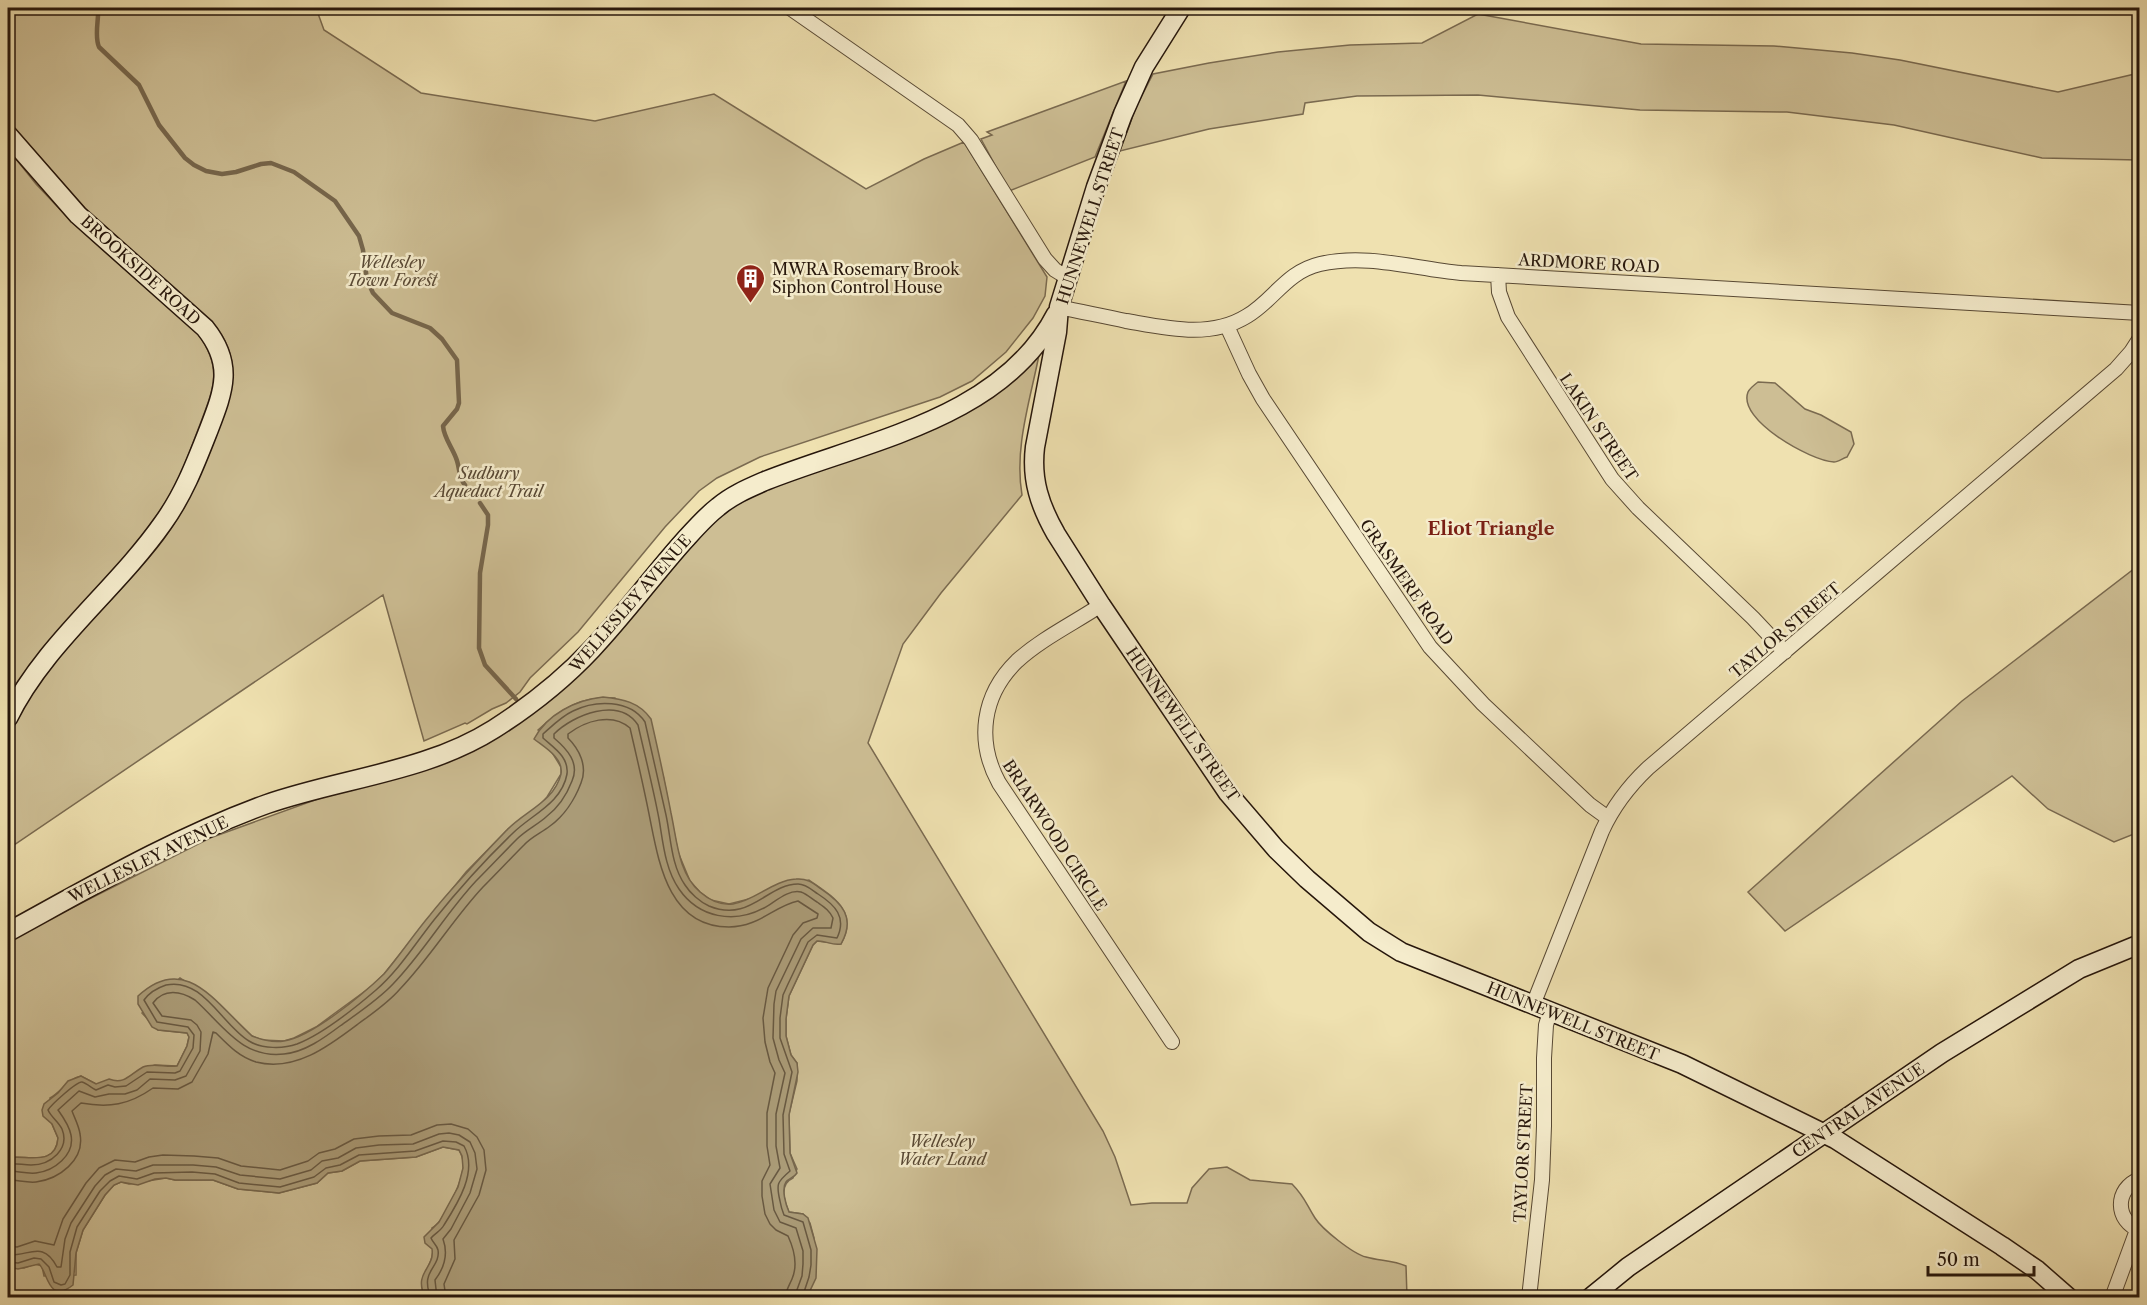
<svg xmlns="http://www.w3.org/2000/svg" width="2147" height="1305" font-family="'Libre Caslon Text',serif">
  <rect width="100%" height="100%" fill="#efe1b0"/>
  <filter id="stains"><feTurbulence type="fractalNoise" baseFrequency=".00333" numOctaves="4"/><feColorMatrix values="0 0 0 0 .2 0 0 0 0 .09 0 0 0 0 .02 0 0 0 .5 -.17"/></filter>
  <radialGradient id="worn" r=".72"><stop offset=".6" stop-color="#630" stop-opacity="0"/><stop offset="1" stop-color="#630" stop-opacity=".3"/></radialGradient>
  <path fill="#cdbe94" stroke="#7a6a50" stroke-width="1.5" d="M8 8H316L324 30 421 93 595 121 714 94 866 189 924 159 964 142 1047 277 1045 296 1033 318 1006 352 972 381 940 397 760 457 717 478 699 491 665 527 578 632 530 678 520 692 506 703 492 709 467 724 465 723 424 741 383 595 8 849C8 825 8 801 8 776 8 766 6 755 8 745 8 738 12 730 15 723 48 654 117 601 163 540 188 506 203 470 218 431 234 389 243 359 212 321L85 208 8 121Z
    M1478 14 1641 44 1774 46 1852 53 1900 60 2058 92 2139 73V160L2042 158 1894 125 1787 112 1640 110 1478 95 1357 96 1305 103 1303 114 1209 129 1120 151 1136 107 1153 74 1209 63 1278 52 1350 45 1422 43Z
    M1126 81 1095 157 1009 191 981 139 992 135 987 132Z
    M8 149 36 184 72 222 198 334C224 369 213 390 199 427 189 454 179 482 163 506 118 575 52 628 8 698Z
    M1039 355C1030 401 1014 448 1022 495L941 593 903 644 868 743 1103 1131 1115 1157 1131 1205 1152 1203H1187L1192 1188 1209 1169 1227 1167 1250 1180 1292 1184C1305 1197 1306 1204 1315 1218 1322 1229 1353 1254 1366 1257 1380 1261 1393 1260 1406 1266L1407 1297H806L814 1238 810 1223 803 1214 789 1212C784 1201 779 1184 793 1178L797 1169 790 1153 789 1114 797 1081V1063L791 1055 786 1036V1019L789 996 813 945 817 941 841 944C859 911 833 897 809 880L772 887 757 897 729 904 711 900 700 892 690 881 678 852 663 775 615 698C580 696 563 708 538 730L561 767V774L547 797 537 808 508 829 466 872 384 974 372 986 316 1027 294 1038 284 1041 262 1040 252 1036 218 1003 180 978 142 1013 158 1030 187 1033 189 1037 187 1046 177 1066 155 1065 138 1071 123 1081 99 1084H96L81 1076C68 1079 62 1091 50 1098L52 1124 58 1138C56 1168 24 1154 8 1158V940L210 838 337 792 525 711 714 508 1011 380Z
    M1758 382 1775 383 1805 409 1821 415 1851 432 1854 444 1847 457C1843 458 1838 462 1834 462 1811 461 1737 420 1748 392 1750 388 1754 385 1758 382Z
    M2139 565V832L2114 842 2048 809 2012 776 1785 931 1748 892 1962 701Z
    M443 1147 459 1150C462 1155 464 1162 463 1169 461 1183 444 1222 432 1228 432 1237 434 1249 432 1257 427 1273 417 1281 425 1297H8V1267L24 1268 35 1264 42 1266 44 1276 76 1275V1253L83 1230 105 1195 114 1185 121 1182 129 1184 166 1178 175 1180H213L238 1189 279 1193 317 1183 328 1173 342 1171 360 1161 416 1157Z"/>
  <path fill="#ab9c78" stroke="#76664c" stroke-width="1.5" d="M603 697C623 699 639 702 651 719 658 750 665 781 671 813 677 840 678 873 700 892 738 925 762 881 796 879 807 878 813 883 821 889 842 903 856 918 841 944 832 946 825 940 817 941L813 945 789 996 786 1019V1036L791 1055 797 1063 798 1072 789 1115 790 1153 797 1173C794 1178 789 1178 786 1182 781 1189 786 1205 789 1212L803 1214 808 1218 817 1249 816 1278 807 1297H425C413 1272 435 1269 432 1249L425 1243 424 1237 439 1222 458 1187 463 1168 462 1156 459 1150 443 1147 416 1157 360 1161 342 1171 328 1173 317 1183 279 1193 238 1189 213 1180H175L166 1178 155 1179 138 1185 121 1182 114 1185 105 1195 83 1230 76 1253 73 1285C48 1305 48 1272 39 1264L18 1269 8 1267V1158C24 1154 56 1168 58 1138L52 1124 43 1116 42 1110 44 1104 58 1093 68 1081 81 1076 96 1084 109 1079C125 1085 130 1074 143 1067 154 1062 166 1068 177 1066L187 1046 189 1037 187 1033 158 1030 152 1027 138 1004V996C186 951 217 1005 252 1036 262 1040 272 1043 284 1041 312 1037 363 994 384 974 400 955 414 934 430 915 454 885 481 857 507 830 525 811 554 802 561 774 564 758 544 747 534 739 547 714 576 700 603 697Z"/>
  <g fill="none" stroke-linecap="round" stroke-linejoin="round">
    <path stroke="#685942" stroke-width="1.5" d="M8 1164C16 1163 23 1165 31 1165 51 1165 70 1149 62 1129 58 1121 51 1117 48 1110 51 1105 77 1081 82 1082 86 1083 92 1088 96 1090L108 1085 115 1087 126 1086 147 1072 175 1073 180 1071 193 1048 194 1035 188 1027 157 1022 144 1000C149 993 157 988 166 985 203 977 222 1025 249 1041 262 1049 283 1049 297 1044 323 1034 355 1008 376 990 399 970 415 944 434 920 458 890 485 860 513 833 531 815 562 803 567 774 569 757 554 748 543 738V734C552 726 562 716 573 711 595 700 630 699 645 722 652 753 659 784 666 815 671 838 671 865 685 885 690 893 700 902 709 906 750 923 767 884 798 884 806 884 812 890 818 894 835 905 847 917 837 938L817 935 808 942 788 984 783 995 780 1018V1038L792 1072 783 1115 784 1154 790 1171C777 1182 776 1184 780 1201 781 1207 782 1210 784 1215L803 1222 811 1250V1265L809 1277 802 1298
      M8 1171C17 1171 26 1174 36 1173 54 1171 75 1155 71 1135 69 1125 63 1117 58 1110L79 1091 95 1097 109 1094H125L137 1090 150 1079 175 1080 186 1076 200 1051 201 1032 197 1025 191 1020 162 1016 153 1003C164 988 181 991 195 1000 223 1025 242 1059 284 1054 305 1052 324 1038 340 1026 358 1013 378 1000 393 984 424 952 446 913 476 881 490 867 503 853 517 839 526 830 537 825 546 817 558 808 567 794 572 781 580 763 567 749 554 738V734C573 715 619 696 638 725 645 756 653 787 659 819 663 842 665 869 679 889 699 918 734 924 764 908 775 902 788 889 801 892 807 894 812 899 817 902 824 907 829 910 833 918L831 928H813L801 939 776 991 774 1004 773 1038 779 1060 785 1073 776 1114V1146L780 1168 770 1184 774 1210 780 1222 796 1228 803 1251V1264L802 1276 794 1298
      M8 1180C17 1180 27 1183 36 1182 59 1179 85 1160 80 1134 79 1126 75 1119 72 1111L81 1103C109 1108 129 1105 153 1088L178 1089 192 1082 208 1054 213 1032 216 1033C228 1045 239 1057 256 1062 295 1072 329 1046 358 1024 373 1013 388 1003 400 989 430 958 453 919 483 887 497 873 510 859 524 845 531 837 541 833 550 826 564 816 575 799 581 783 588 766 579 749 568 738V734C585 721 612 712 630 728 637 758 644 788 650 819 659 864 669 927 729 927 759 927 774 906 798 901L818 914 817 918 803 923 793 935 768 988 763 1018 765 1042 770 1062 775 1073 767 1113V1146L770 1165 762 1181V1196L765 1214 770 1224 776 1230 788 1236C794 1249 798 1265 792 1279 789 1286 786 1290 785 1298
      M8 1246 17 1247 35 1241 54 1245 63 1219 86 1183 99 1168 115 1160 135 1162 149 1157 163 1155 194 1156 218 1158 241 1166 280 1170 308 1161 319 1153 335 1149 354 1139 379 1136 411 1135 437 1125 451 1124 468 1129 477 1137 484 1150 486 1170 479 1195 454 1240 455 1259 444 1284 446 1298
      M8 1255C30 1256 43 1240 57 1267H61L65 1239 71 1223 95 1186 105 1175 116 1169 136 1171 153 1165H193L216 1167 240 1175 280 1179 311 1170 322 1161 338 1158 356 1148 379 1145 413 1144 439 1134 449 1133 459 1135 470 1142 475 1153 477 1169 470 1193 451 1229 443 1239C448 1253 445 1267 435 1280L437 1298
      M8 1262 18 1263 34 1258 41 1259 49 1267 54 1282 61 1285 65 1284 70 1275V1252L77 1227 100 1191 110 1181 119 1176 137 1179 154 1173 192 1172 215 1174 239 1183 280 1187 314 1177 326 1168 340 1165 359 1155 415 1151 443 1141 456 1142 464 1146C478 1171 458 1203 444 1225 441 1231 435 1233 431 1238 433 1243 437 1245 438 1250 440 1262 430 1268 428 1278 426 1285 429 1291 430 1298"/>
    <path stroke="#76664c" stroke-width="4.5" d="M98 8C99 21 94 35 99 47L139 85 159 125 185 158 194 165 206 171 222 174 236 172 261 164 271 163 294 172 335 201 359 236 363 250 367 280 373 293 392 313 430 328 442 339 457 360 459 403 457 409 443 426C444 438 452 447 456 458 460 467 458 477 465 485
      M480 503 488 515V525L480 573 479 648 485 665 516 699"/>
    <defs>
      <path id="street" d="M790 8 958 125 971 140 1045 259 1055 270 1068 278
        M1498 275 1499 292 1508 317 1612 479 1638 508 1753 618 1785 652
        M1059 307C1081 312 1104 316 1126 321 1166 328 1210 339 1247 316 1274 300 1286 272 1320 264 1367 253 1415 269 1461 273L2140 313
        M1227 326 1249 374 1263 399 1430 647 1483 704 1590 805 1608 818
        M1101 605C1074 623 1041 639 1017 661 982 695 976 741 999 783L1172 1042
        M1533 1005 1602 831C1613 807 1628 787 1648 768L2116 369 2131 352 2140 338
        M2140 1179C2114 1188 2115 1222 2140 1230
        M1529 1298 1542 1180 1544 1126V1058L1546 1025 1550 1012
        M2112 1298 2137 1230"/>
      <path id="secondary" d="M1181 8 1144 67 1123 114 1096 187 1059 307 1057 332 1035 447C1031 480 1040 506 1056 534L1101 605 1228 793 1276 849 1307 879 1369 932 1401 952 1682 1064 1835 1139 2002 1246 2037 1270 2069 1298
        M8 135 78 215 205 328C234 364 224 390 209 429 196 462 184 494 163 523 116 590 44 644 8 718
        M8 932C92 886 176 837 267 804 342 778 426 772 494 729 530 706 563 680 592 649 624 615 652 577 683 542 694 530 705 517 718 507 732 495 749 488 765 481 865 441 1002 419 1056 314
        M1590 1298 1628 1267 1942 1053 2079 969 2140 944"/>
    </defs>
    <use href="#street" stroke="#584934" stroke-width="16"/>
    <use href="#secondary" stroke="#26160b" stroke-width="21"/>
    <use href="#street" stroke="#f5eccc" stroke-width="14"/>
    <use href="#secondary" stroke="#f5eccc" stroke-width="18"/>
  </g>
  <defs>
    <symbol id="building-pin" viewBox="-11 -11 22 30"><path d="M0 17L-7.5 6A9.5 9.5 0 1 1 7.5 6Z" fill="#8f2418" stroke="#f5eccc"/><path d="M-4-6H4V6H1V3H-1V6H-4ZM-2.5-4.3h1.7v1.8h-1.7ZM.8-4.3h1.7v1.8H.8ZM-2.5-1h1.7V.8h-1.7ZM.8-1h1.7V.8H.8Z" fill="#fff"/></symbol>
  </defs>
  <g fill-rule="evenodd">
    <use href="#building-pin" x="734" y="262" width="33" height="45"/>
  </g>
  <g text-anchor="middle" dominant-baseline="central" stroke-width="5" stroke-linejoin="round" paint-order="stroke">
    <g font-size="16" fill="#26160b" stroke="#f5eccc">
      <text transform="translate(1090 216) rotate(-72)">HUNNEWELL STREET</text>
      <text transform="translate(1589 263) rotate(3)">ARDMORE ROAD</text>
      <text transform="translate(141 270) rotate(42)">BROOKSIDE ROAD</text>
      <text transform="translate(1599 427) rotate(56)">LAKIN STREET</text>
      <text transform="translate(1407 582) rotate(55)">GRASMERE ROAD</text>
      <text transform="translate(630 603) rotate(-49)">WELLESLEY AVENUE</text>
      <text transform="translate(1785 630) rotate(-40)">TAYLOR STREET</text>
      <text transform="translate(1183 724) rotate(55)">HUNNEWELL STREET</text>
      <text transform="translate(1055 835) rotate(57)">BRIARWOOD CIRCLE</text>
      <text transform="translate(148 859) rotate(-26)">WELLESLEY AVENUE</text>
      <text transform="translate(1573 1021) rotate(22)">HUNNEWELL STREET</text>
      <text transform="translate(1858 1110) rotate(-34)">CENTRAL AVENUE</text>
      <text transform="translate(1523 1153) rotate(-87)">TAYLOR STREET</text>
    </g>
    <g font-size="16" font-style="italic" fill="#584834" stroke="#f5eccc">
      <text x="392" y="262">Wellesley<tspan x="392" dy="18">Town Forest</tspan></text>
      <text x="489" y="473">Sudbury<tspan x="489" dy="18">Aqueduct Trail</tspan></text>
      <text x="942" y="1141">Wellesley<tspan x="942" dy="18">Water Land</tspan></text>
    </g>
    <g font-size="16" fill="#26160b" stroke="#f5eccc" text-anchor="start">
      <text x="772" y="269">MWRA Rosemary Brook<tspan x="772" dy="18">Siphon Control House</tspan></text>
    </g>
    <g font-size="18" font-weight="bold" fill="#7a1f14" stroke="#f5eccc">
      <text x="1491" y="529">Eliot Triangle</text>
    </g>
  </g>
  <rect width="2147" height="1305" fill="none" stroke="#efe1b0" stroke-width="30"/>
  <rect x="9" y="9" width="2129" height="1287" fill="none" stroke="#26160b" stroke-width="3"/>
  <rect x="15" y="15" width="2117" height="1275" fill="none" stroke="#26160b" stroke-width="1.5"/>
  <path d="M1928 1266v9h106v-9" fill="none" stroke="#26160b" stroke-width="3"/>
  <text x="1937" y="1266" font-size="18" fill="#26160b" stroke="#f5eccc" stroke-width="4.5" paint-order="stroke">50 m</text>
  <rect width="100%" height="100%" filter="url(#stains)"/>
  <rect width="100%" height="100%" fill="url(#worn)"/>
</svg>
